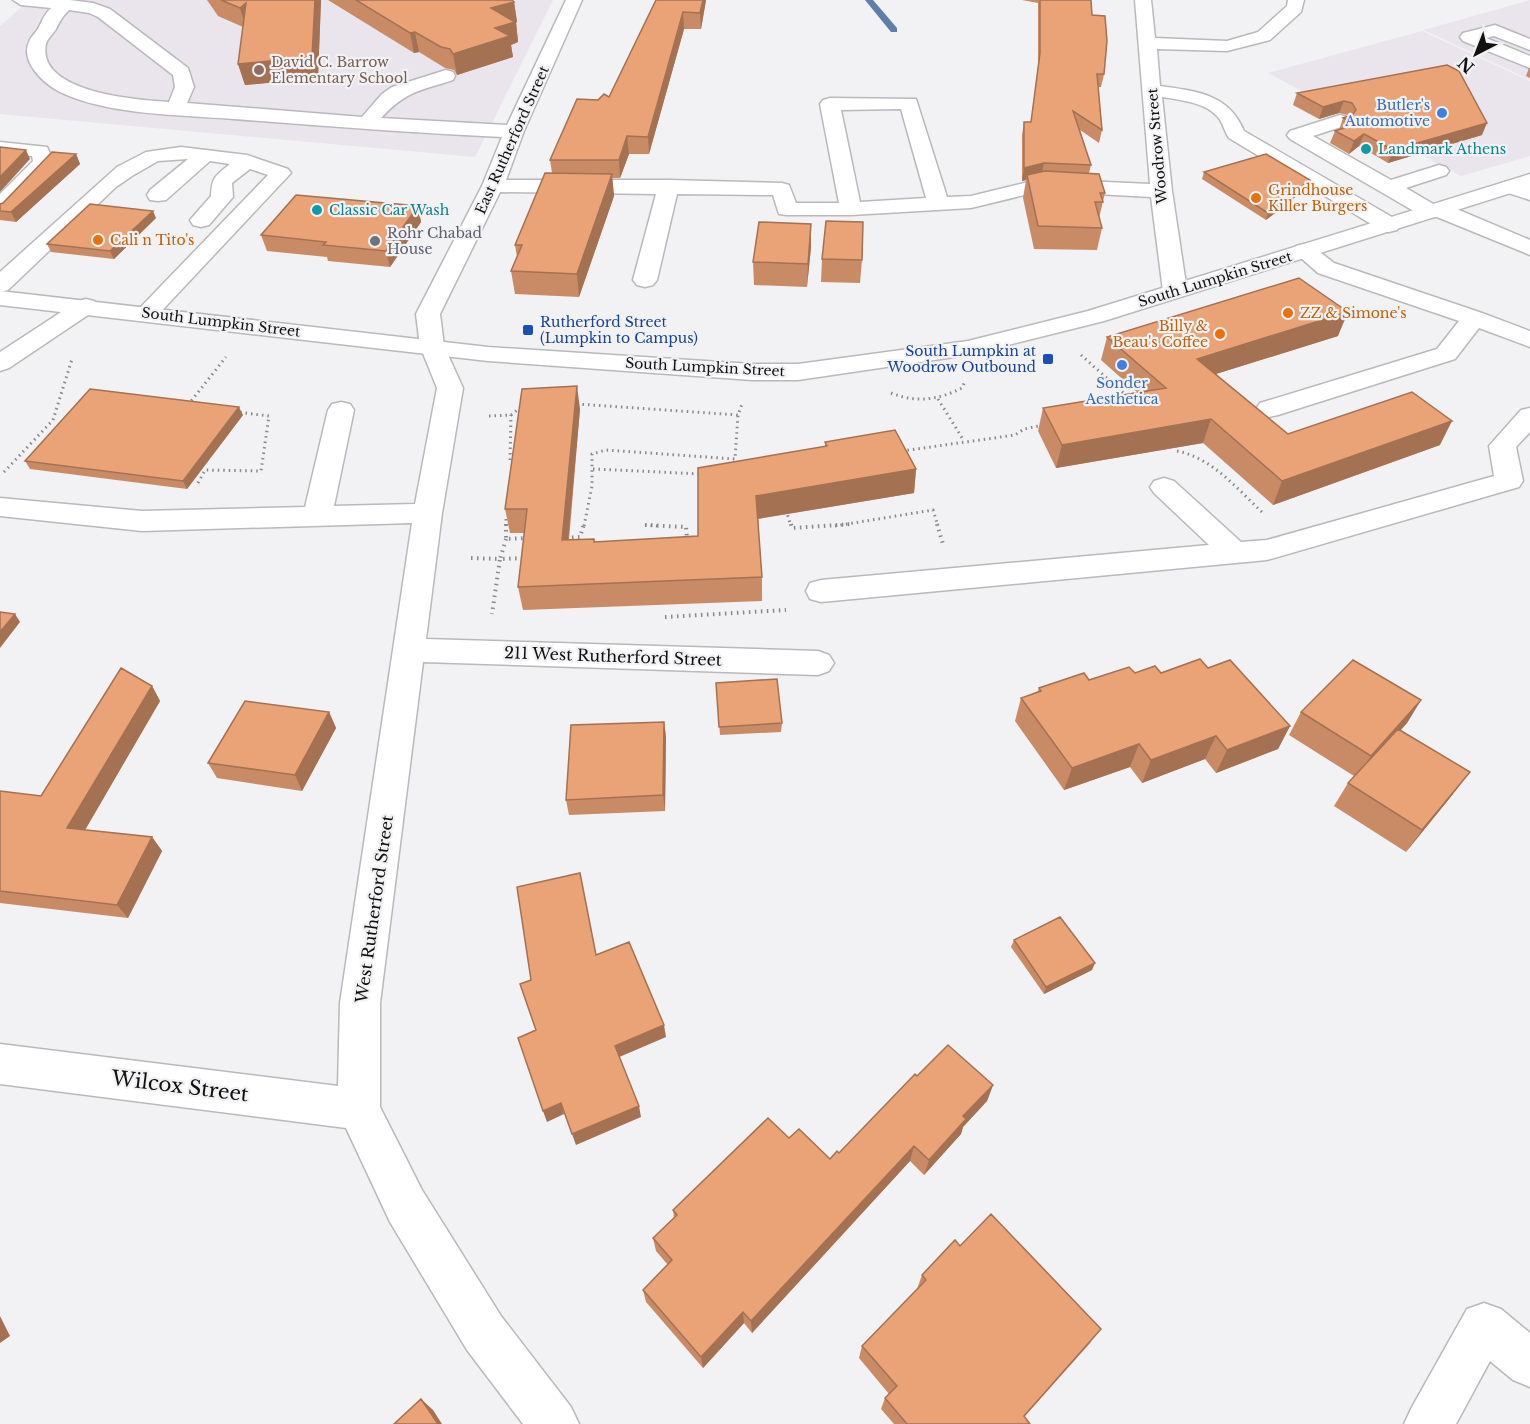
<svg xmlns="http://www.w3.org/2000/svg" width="1530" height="1424" font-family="'Libre Baskerville',serif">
  <rect width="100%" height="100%" fill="#f2f1f3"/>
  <path fill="#eae4ed" d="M30 0H553L475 157 0 114V26Z
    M1530 0V80L1424 30Z
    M1422 31 1530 81V156L1461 176 1268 73Z"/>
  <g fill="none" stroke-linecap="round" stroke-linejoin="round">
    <path fill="#617daa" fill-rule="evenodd" d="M865 0H873L897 28V32H891Z"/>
    <defs>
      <path id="minor" d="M13 0H70L93 3 110 9 188 68 194 87 187 103 362 117 382 94 392 87 446 70 453 72 455 76 453 80C419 91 406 91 381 118L507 125 566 0H582L524 131 506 180H669L782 183 789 185 796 203H839L820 104 823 100 830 98 916 99 947 197 971 196 1041 179 1150 184 1135 0H1151L1155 38 1227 41 1258 32 1287 6 1288 0H1304L1301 12 1270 40 1227 51 1157 49 1160 86C1196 91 1229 94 1244 131L1397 220 1400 225 1397 230 1389 232 1381 230 1229 138C1224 131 1223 122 1217 116 1204 102 1180 100 1162 97L1172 191 1187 291 1183 296 1175 298 1167 296 1163 291 1151 197 1041 191 971 208 851 215H787L779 214 773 195 677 194 657 280 653 285 645 287 637 285 633 280 656 194 500 192 440 314 444 346 463 388 442 513 426 639 818 651 829 655 834 663 829 671 818 675 423 662 380 1003V1107L422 1190 501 1316 571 1407 579 1424H523L467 1350 390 1222 346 1128 0 1084V1044L338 1086 340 1003 412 523 142 531 0 516V498L142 511 305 507 328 410 332 404 341 402 350 404 354 410 334 506 415 504 437 388 420 346 416 314 482 186 502 137C412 133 323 126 234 119 181 115 107 115 60 92 44 84 20 62 29 42 31 36 37 32 39 27 43 19 44 15 51 8L21 5ZM69 10 89 13 98 17 173 75 175 87 169 102C138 100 36 93 46 44 47 39 53 34 56 29 60 21 62 17 69 10ZM901 109 926 198 860 202 841 110Z
        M1495 25 1530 39V50L1494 36 1486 38 1530 56V68L1463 41 1460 37 1463 33Z
        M1340 115 1347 117 1350 121 1347 125 1313 136 1391 180 1439 165 1446 167 1449 171 1446 175 1406 188 1435 205H1447L1530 240V255L1437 217H1424L1290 139 1287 135 1290 131Z
        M0 142 47 147 54 162 8 211 0 212V194L33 161 32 156 0 154Z
        M181 147 247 155 288 169 291 173 154 319 146 321 138 319 134 314 268 175 250 169 232 183 233 197 209 225 201 227 193 225 190 220 211 196C212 177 215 176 230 164L210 161 166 200 158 201 150 200 147 195 150 190 188 159 158 161 132 176 116 187 8 290 0 292V272L117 167 146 152Z
        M1509 181 1530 187V200L1502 191 1498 187 1502 183Z
        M1304 244 1312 246 1334 263 1482 313 1530 331V347L1479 328 1455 359 1278 415 1269 417 1260 415 1256 409 1260 403 1437 349 1459 321 1318 273 1293 251 1296 246Z
        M86 299 94 301 98 306 94 311 9 368 0 371V352L78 301Z
        M1530 408V432L1516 447 1523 481 1519 487 1267 560 821 602 810 599 806 591 810 583 821 580 1209 545 1154 493 1150 487 1154 481 1164 478 1174 481 1241 542 1267 540 1494 476 1489 446 1521 410Z
        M1484 1303 1501 1309 1530 1333V1387L1513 1380 1490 1361 1456 1424H1404L1412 1407 1467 1309Z"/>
      <path id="major" d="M1530 174V187L1104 321 968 355 798 380H752L488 361 0 305V291L488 347 752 364H798L968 341 1088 311Z"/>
    </defs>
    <use href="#minor" stroke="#bab8bb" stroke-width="3"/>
    <use href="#major" stroke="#bab8bb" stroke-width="3"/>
    <path stroke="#89898a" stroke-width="3" stroke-dasharray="1.5 4" stroke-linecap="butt" d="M1081 355 1129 398
      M891 393C916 403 938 400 962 388L965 381
      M938 399 964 441
      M577 404 738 415
      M188 405 226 357
      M489 416 511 415 521 407
      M902 451 1015 435 1024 429 1044 425
      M1177 451C1213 458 1238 490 1264 514
      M510 460 511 415
      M593 469 701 474
      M4 472 53 420 72 359
      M198 483 205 470 261 471 269 416 237 412
      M786 510 791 526
      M506 519V526
      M645 525 658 526
      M584 526 592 486V454L606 450 735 459 738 415 742 404
      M835 526 933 510 938 526"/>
    <path stroke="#89898a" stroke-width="4" stroke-dasharray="1.5 4.5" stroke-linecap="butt" d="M506 524V539L528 538
      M791 524 792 528 852 524
      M937 524 943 544
      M645 525 686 527 687 539
      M566 538 580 537 584 524
      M506 539 500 559 526 558
      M471 558 500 559 492 614
      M665 617 786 610"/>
    <use href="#minor" fill="#fff" fill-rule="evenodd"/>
    <use href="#major" fill="#fff" fill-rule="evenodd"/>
  </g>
  <path fill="#c98b66" d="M207 0H321L318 78 245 85 238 64 243 27 218 16Z
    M328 0H512L514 2 517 22H516L518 42 511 45 513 57 457 75 454 70 445 68 419 52 414 53Z
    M656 0H706L701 29H684L649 154H629L620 178H612L614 196 579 297 515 294 511 271 517 257 515 245 552 173 550 160 598 100 609 97Z
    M1022 0H1091L1092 15 1104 74 1101 87H1098L1102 130 1099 143 1080 130 1091 165 1089 173 1105 193 1099 218 1102 228 1097 250 1034 249 1023 198 1026 180 1022 181V135L1024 122H1031L1038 66V3Z
    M1447 65 1482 135 1388 163 1359 146 1349 154 1330 143 1335 131 1339 130 1343 118 1348 116V115L1339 113 1319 119 1293 105 1297 93Z
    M1529 68H1530V78L1526 76Z
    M76 154 80 164 16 222 0 220V204L3 203Z
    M1204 172 1307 188 1266 220 1202 179Z
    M418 206 421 222 390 267 328 261 327 257 267 251 261 235Z
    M156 218 114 259 51 252 47 244Z
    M811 247 807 287 754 285 753 262Z
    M822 259 862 260 860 283 821 282Z
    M1338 336 1216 374 1288 434 1440 445 1273 505 1203 443 1056 468 1038 431 1043 408 1137 392 1101 360 1107 337Z
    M580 409 569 540 594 539 595 542 698 536 825 447V442L916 469 914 493 758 519 762 577V601L523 610 518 587 524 533H510L505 509Z
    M243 415 187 489 30 469 25 461Z
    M1135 673H1161L1290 726 1278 749 1216 773 1205 759 1142 783 1130 767 1064 790 1015 721 1021 698 1037 693 1039 688Z
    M716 683 782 723 781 732 720 735Z
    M152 686 160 701 85 830 152 837 162 851 128 918 0 903V791L41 796Z
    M1421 700 1407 723 1400 731 1453 794 1406 852 1334 806 1348 783 1354 776 1289 735 1301 712Z
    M329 712 336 728 302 791 217 778 208 763Z
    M664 722 666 737 665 811 569 815 566 800Z
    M1014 940 1092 970 1044 994 1011 947Z
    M917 1076 993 1085 987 1101 963 1127 961 1134 924 1175 910 1161 752 1333 744 1323 703 1368 646 1302 643 1290 668 1265 656 1251 653 1238 674 1218 673 1210 789 1138 830 1159 839 1153Z
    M960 1246 1091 1342 1024 1417 1030 1424H894L881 1409 885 1398 889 1394 859 1358 862 1346 917 1289 922 1275Z"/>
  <path fill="#a47153" d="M315 0H321L318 78 245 85 238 64Z
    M703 0H706L701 29 700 13Z
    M514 2 517 22H516L518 42 511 45 513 57 457 75 453 54 491 8Z
    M246 3V29L240 8Z
    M683 12 684 29 649 154 648 137Z
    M415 32 419 52 414 53 410 33Z
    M1344 101 1339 113 1319 119 1323 107Z
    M1487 123 1482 135 1388 163 1393 150Z
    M1364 134 1359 146 1349 154 1354 141Z
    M627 136 629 154 620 178 619 160Z
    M26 150 30 159 0 192V177Z
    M76 154 80 164 16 222 11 212Z
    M1044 163 1041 177 1027 175 1026 180 1022 181 1024 168Z
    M612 174 614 196 579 297 577 274Z
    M1310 180 1307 188 1266 220 1268 213Z
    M418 206 421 222 390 267 386 251Z
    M153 211 156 218 114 259 110 251Z
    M811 224V247L807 287 808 264Z
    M1348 312 1338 336 1190 382 1197 359Z
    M577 386 580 409 566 564 562 540Z
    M239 407 243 415 187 489 183 481Z
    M1211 419 1203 443 1056 468 1062 445Z
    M1452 421 1440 445 1273 505 1282 481Z
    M916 469 914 493 756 519V496Z
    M15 614 20 622 0 648V632Z
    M152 686 160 701 78 842 67 828Z
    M1421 700 1407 723 1357 778 1371 756Z
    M329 712 336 728 302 791 295 775Z
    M664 722 666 737 665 811 663 795Z
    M1290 726 1278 749 1216 773 1227 750Z
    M1216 736 1205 759 1142 783 1151 760Z
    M1139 744 1130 767 1064 790 1072 768Z
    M1470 772 1453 794 1406 852 1422 830Z
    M152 837 162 851 128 918 117 905Z
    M1095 963 1092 970 1044 994 1046 987Z
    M664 1025 666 1037 617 1058 615 1046Z
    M993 1085 987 1101 963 1127 961 1134 924 1175 929 1160 963 1116Z
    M561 1103 564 1114 547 1122 543 1111Z
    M639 1106 641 1117 576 1145 572 1134Z
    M914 1146 910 1161 752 1333 751 1321Z
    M743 1312 744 1323 703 1368 701 1357Z
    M0 1316 10 1336 0 1343Z
    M421 1399 433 1410 442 1424H438Z"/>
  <path fill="#eaa277" stroke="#a47153" stroke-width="1.5" d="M221 0H315L312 57 238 64 246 3 240 8Z
    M356 0H512L514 2 491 8 515 22 495 28 510 36 453 54 450 49 441 47 415 32 410 33Z
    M656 0H703L700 13 683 12 648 137 627 136 619 160H550L577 99 598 100 604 94 609 97Z
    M1040 0H1091L1092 15 1105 16 1107 41 1104 74H1097L1102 130 1073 111 1091 165 1044 163 1024 168V122H1031L1040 53Z
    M1447 65 1459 71 1487 123 1393 150 1364 134 1354 141 1335 131 1350 126 1347 125 1353 123 1343 118 1352 115 1356 110 1352 103 1344 101 1323 107 1297 93Z
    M0 147 26 150 0 177Z
    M52 152 76 154 11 212 0 211V204L3 203Z
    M1266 154 1310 180 1268 213 1204 172Z
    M1045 171 1099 174 1105 193H1100L1103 202H1095L1102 228 1038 226 1027 175Z
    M545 173 612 174 577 274 511 271 522 245H515Z
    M296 195 418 206 386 251 323 245 326 242 261 235Z
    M90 204 153 211 110 251 47 244Z
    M826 221 863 222 862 260 822 259Z
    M759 222 811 224 808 264 753 262Z
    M1299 278 1348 312 1197 359 1288 434 1412 392 1452 421 1282 481 1211 419 1062 445 1043 408 1166 388 1107 337Z
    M577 386 562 540 594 539V542L698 536V468L827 446 825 442 895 430 916 469 756 496 762 577 518 587 527 509H505L522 389Z
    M90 389 239 407 183 481 25 461Z
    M0 612 15 614 0 632Z
    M1200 659 1208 668 1230 660 1290 726 1227 750 1216 736 1151 760 1139 744 1072 768 1021 698 1041 691 1039 688 1084 673 1089 680 1129 667 1135 673 1155 666 1161 673Z
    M1353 660 1421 700 1371 756 1301 712Z
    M121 668 152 686 67 828 152 837 117 905 0 891V791L41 796Z
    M777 679 782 723 719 727 716 683Z
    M245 701 329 712 295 775 208 763Z
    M664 722 663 795 566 800 571 725Z
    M1398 729 1470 772 1422 830 1348 783Z
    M580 873 596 955 629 942 664 1025 615 1046 639 1106 572 1134 561 1103 543 1111 518 1038 536 1030 520 984 531 980 517 887Z
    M1060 917 1095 963 1046 987 1014 940Z
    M948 1045 993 1085 963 1116 966 1119 929 1160 914 1146 751 1321 743 1312 701 1357 643 1290 672 1260 653 1238 677 1215 673 1210 768 1118 789 1138 799 1129 830 1159 837 1151 839 1153 915 1074 917 1076Z
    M991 1214 1101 1329 1024 1416 1030 1424H907L885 1398 897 1386 862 1346 926 1280 922 1275 955 1240 960 1246Z
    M421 1399 438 1424H394Z"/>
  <circle fill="#8d6e63" stroke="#f2f1f3" stroke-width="2" cx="259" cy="70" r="6"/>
  <g fill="#3f7fe0" stroke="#f2f1f3" stroke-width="2">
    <circle cx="1442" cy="113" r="6"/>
    <circle cx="1122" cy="365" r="6"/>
  </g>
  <g fill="#0f9aa8" stroke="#f2f1f3" stroke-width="2">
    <circle cx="1366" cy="149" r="6"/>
    <circle cx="317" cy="210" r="6"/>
  </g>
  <g fill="#e8710a" stroke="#f2f1f3" stroke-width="2">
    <circle cx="1256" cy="198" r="6"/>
    <circle cx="98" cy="240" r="6"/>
    <circle cx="1288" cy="313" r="6"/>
    <circle cx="1220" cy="334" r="6"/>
  </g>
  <circle fill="#6b7280" stroke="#f2f1f3" stroke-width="2" cx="375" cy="241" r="6"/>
  <g fill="#1a4fb4" stroke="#f2f1f3" stroke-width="2">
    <rect x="522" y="324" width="12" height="12" rx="3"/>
    <rect x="1042" y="353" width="12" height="12" rx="3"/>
  </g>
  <g text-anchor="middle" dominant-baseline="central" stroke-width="4.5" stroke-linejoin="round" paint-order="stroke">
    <g font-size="14" fill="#785e54" stroke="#f2f1f3" text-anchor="start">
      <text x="271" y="62">David C. Barrow<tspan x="271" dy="16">Elementary School</tspan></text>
    </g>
    <g font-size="14" fill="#366cbe" stroke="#f2f1f3" text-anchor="end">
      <text x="1430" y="105">Butler's<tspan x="1430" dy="16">Automotive</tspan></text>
      <text x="1122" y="383" text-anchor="middle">Sonder<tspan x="1122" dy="16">Aesthetica</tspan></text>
    </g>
    <g font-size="14" fill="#111" stroke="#f2f1f3">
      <text transform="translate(512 140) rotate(-66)">East Rutherford Street</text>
      <text transform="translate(1157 146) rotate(-95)">Woodrow Street</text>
      <text transform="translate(1215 279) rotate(-17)">South Lumpkin Street</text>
      <text transform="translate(221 322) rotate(7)">South Lumpkin Street</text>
      <text transform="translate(705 367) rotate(3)">South Lumpkin Street</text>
    </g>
    <g font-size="14" fill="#0d838f" stroke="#f2f1f3" text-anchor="start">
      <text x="1378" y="149">Landmark Athens</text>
      <text x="329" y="210">Classic Car Wash</text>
    </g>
    <g font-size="14" fill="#c56008" stroke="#f2f1f3" text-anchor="start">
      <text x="1268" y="190">Grindhouse<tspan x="1268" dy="16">Killer Burgers</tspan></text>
      <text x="110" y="240">Cali n Tito's</text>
      <text x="1300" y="313">ZZ &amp; Simone's</text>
      <text x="1208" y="326" text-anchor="end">Billy &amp;<tspan x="1208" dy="16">Beau's Coffee</tspan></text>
    </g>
    <g font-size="14" fill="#5b616d" stroke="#f2f1f3" text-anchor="start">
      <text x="387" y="233">Rohr Chabad<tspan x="387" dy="16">House</tspan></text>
    </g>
    <g font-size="14" fill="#164399" stroke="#f2f1f3" text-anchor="start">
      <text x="540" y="322">Rutherford Street<tspan x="540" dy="16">(Lumpkin to Campus)</tspan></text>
      <text x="1036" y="351" text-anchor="end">South Lumpkin at<tspan x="1036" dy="16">Woodrow Outbound</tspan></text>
    </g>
    <g font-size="16" fill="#111" stroke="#f2f1f3">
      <text transform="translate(613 656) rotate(2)">211 West Rutherford Street</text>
      <text transform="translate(374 909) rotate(-82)">West Rutherford Street</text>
    </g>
    <g font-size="20" fill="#111" stroke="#f2f1f3">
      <text transform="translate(180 1086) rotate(7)">Wilcox Street</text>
    </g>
  </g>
  <g transform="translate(1476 54) rotate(222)" stroke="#f2f1f3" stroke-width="4.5" paint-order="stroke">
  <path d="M0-4.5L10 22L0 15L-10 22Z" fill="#111111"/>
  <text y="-9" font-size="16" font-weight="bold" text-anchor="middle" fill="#111111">N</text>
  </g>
</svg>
